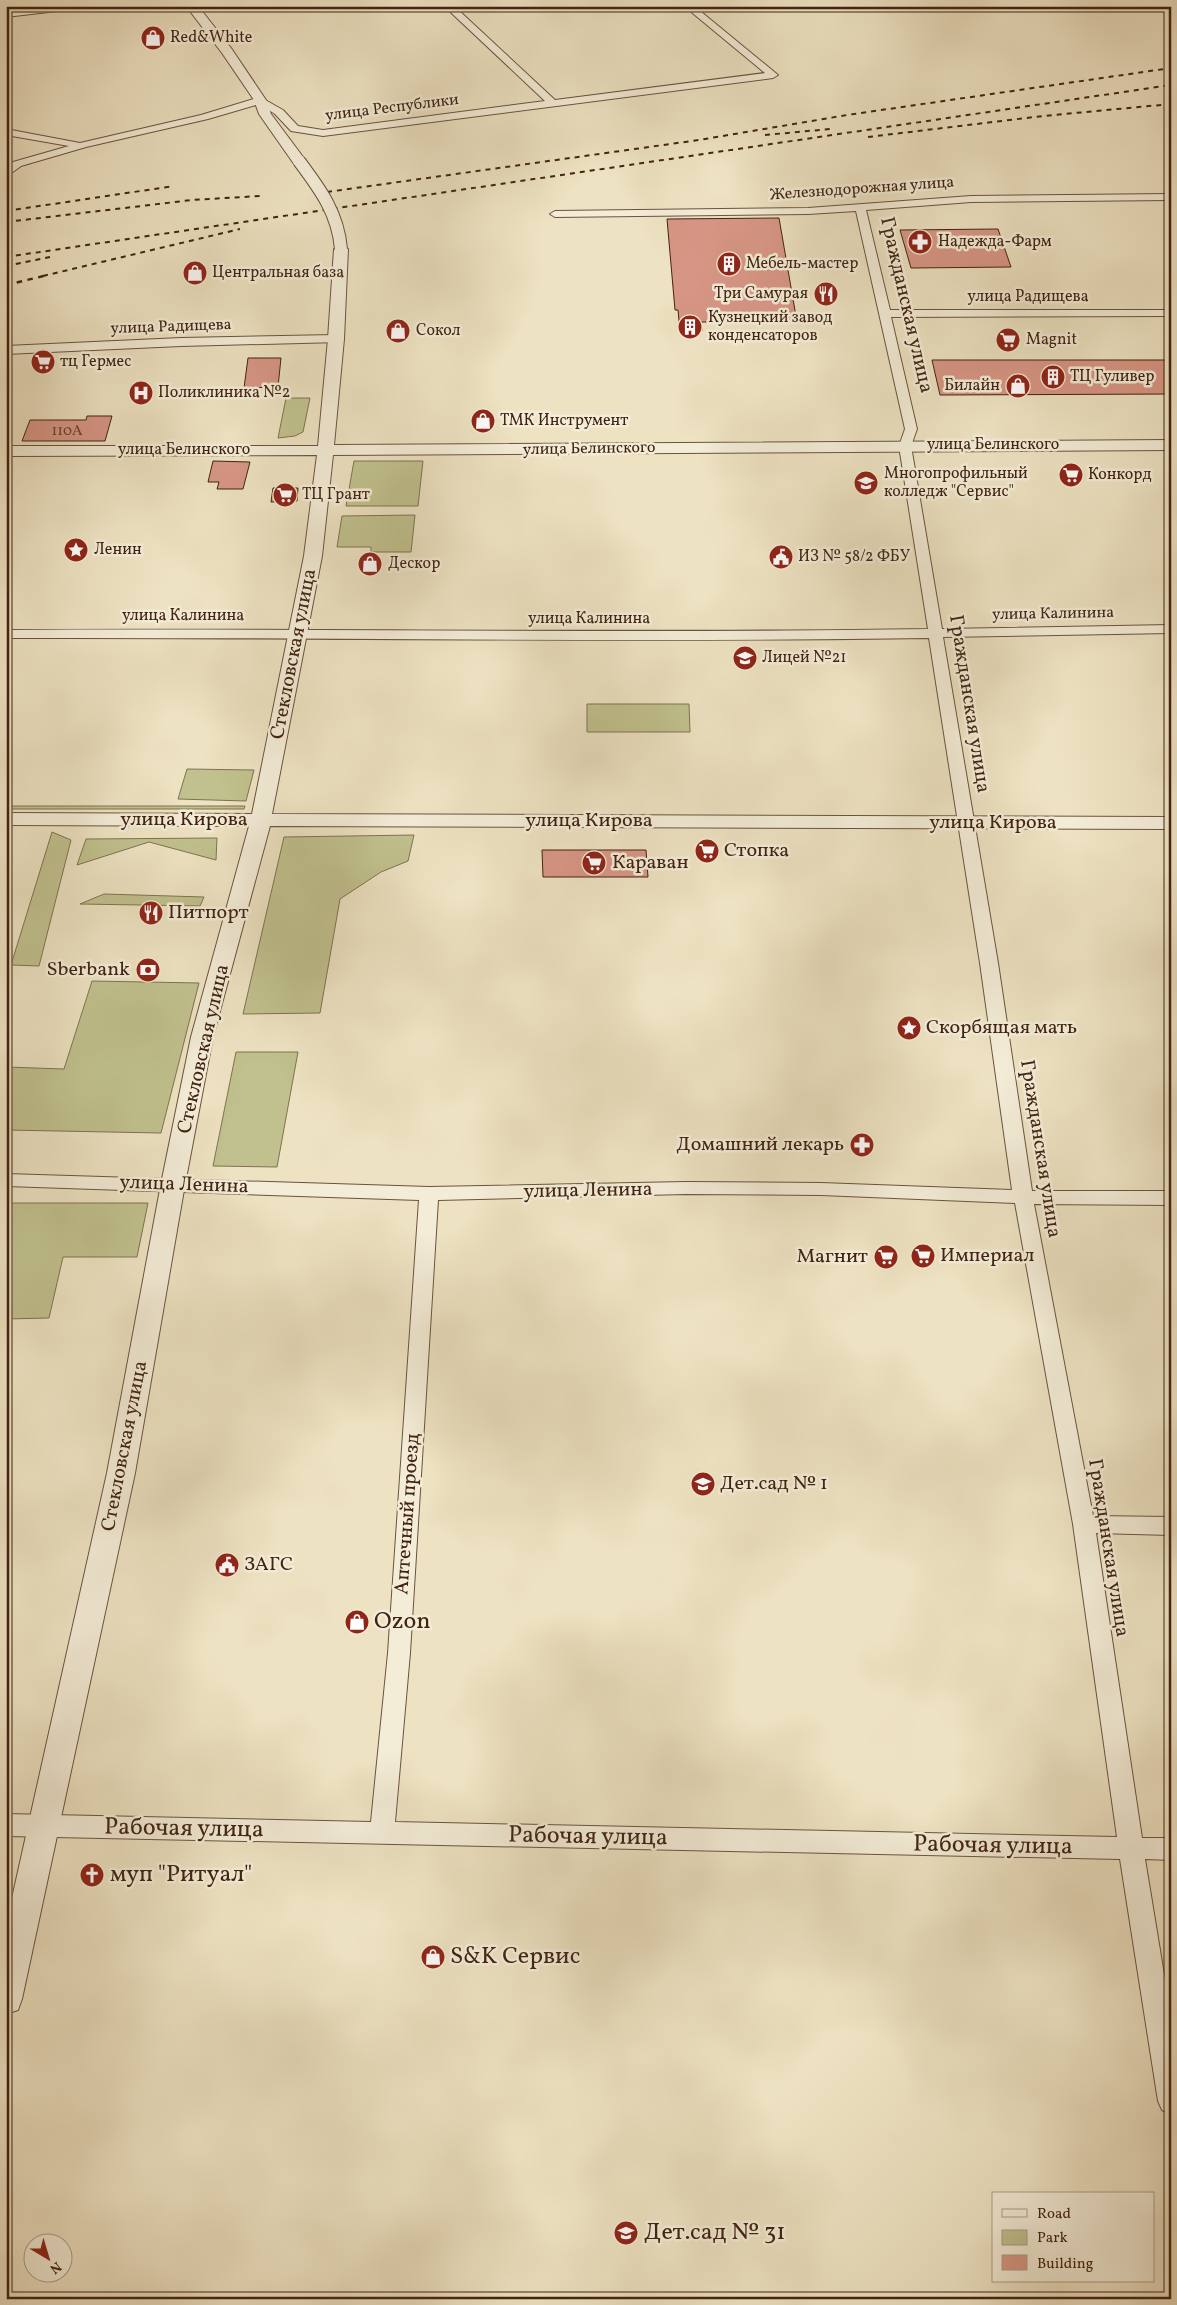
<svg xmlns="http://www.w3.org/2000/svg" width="1177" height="2305" font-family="Vollkorn,serif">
  <rect width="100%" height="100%" fill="#ede2c2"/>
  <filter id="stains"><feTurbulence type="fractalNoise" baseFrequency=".004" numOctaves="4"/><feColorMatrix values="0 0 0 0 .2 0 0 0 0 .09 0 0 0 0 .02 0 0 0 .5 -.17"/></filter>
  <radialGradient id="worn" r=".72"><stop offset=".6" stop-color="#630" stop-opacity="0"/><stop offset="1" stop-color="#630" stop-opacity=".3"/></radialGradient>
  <path fill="#c0c18e" stroke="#807250" d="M286 398H310L303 432 295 436 278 438Z
    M354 461H423L418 506H346Z
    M415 515 411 552H371V547H337L342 516Z
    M587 704H689L690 732H587Z
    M187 769 254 770 246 801 178 799Z
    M6 806H245L244 809H6Z
    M52 832 71 840 39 966 11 965Z
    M414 835 408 861 381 872 340 899 320 1013 243 1014 284 837Z
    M217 838 216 860 149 842 77 865 86 839Z
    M104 894 204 897 200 906 80 904Z
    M92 981 199 983 161 1133 6 1130V1067L64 1069Z
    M236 1052H298L277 1167 213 1166Z
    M6 1203H148L137 1257H63L49 1318 6 1319Z"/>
  <path fill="#d79685" stroke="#402312" d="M779 218 797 322H701L702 331H680L678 310H675L667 219Z
    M998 229 1011 267 911 268 900 230Z
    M248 358H281L278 387 244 388Z
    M932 360H1171V394L940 395Z
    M87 416H112L105 441H22L30 420H86Z
    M213 461 250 462 243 489H217L219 482H208Z
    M273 488H298L297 501 271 502Z
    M542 850H646L648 877H543Z"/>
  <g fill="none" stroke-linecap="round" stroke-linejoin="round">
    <defs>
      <path id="minor" d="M49 6H78L74 9 6 17V11Z
        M444 6H454L555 100 765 73 684 6H694L778 75 773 78 323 136 291 131 275 114 259 104 208 119 86 147 21 166 6 177V168L13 162 69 146 6 135V129L80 143 201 115 260 97 283 110 298 126 323 130 545 101Z
        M1171 194V200L971 202 866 210 890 310H1171V316L891 317 917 429 911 446 942 629 1171 625V633L943 637 998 963 1032 1191H1171V1205L1034 1204 1093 1516 1171 1517V1535L1096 1533 1142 1838H1171V1860L1145 1859 1171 2017V2114L1162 2110 1158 2101 1120 1859 6 1836V1814L371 1822 388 1653 419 1200 6 1186V1174L429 1187 686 1182 821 1183 1012 1190 980 963 929 638C621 643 314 637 6 638V630C313 628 620 634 928 629L899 446 905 429 856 211 808 214 555 217 550 214 555 211 808 208 971 196ZM686 1194 821 1195 1015 1203 1073 1524 1117 1837 395 1822 410 1653 438 1200Z
        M336 335 342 339 340 342 181 346 6 354V346L181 338Z"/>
      <path id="tertiary" d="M186 6H198L231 48 266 100 271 114 306 161 304 164H294L259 114 254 100 222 53Z
        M341 245 348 249 344 339 334 445 1171 440V450L333 455 322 556 272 814 1171 817V829L270 826 213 1037 185 1184 135 1473 22 1999 18 2010 6 2014V1925L107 1473 161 1184 191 1037 249 826 6 825V813L252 814 304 556 317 455 6 456V446H318L328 339 334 249Z"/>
    </defs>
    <use href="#minor" stroke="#6b533e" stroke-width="2"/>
    <use href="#tertiary" stroke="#6b533e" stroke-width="2"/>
    <use href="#minor" fill="#f3ecd7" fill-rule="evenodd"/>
    <use href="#tertiary" fill="#f3ecd7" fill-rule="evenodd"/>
    <path stroke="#402312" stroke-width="2" stroke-dasharray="5 5" stroke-linecap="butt" d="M765 135 830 129
      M868 137 1043 116 1171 104
      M327 192 699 140 847 115 1171 68
      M6 211 174 186
      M6 222 192 200 260 196
      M6 257 1171 85
      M6 266 50 257
      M43 276 240 229"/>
    <path stroke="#402312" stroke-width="2.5" stroke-dasharray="5.5 5.5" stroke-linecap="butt" d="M6 285 48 275"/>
    <defs>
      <path id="tertiary-bridge" d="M299 161C320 189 338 213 341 249"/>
    </defs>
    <use href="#tertiary-bridge" stroke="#6b533e" stroke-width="14" stroke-linecap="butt"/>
    <use href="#tertiary-bridge" stroke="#f3ecd7" stroke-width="12"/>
  </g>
  <defs>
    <symbol id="shop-disc" viewBox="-11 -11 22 22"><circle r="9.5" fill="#8f2418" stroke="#f3ecd7"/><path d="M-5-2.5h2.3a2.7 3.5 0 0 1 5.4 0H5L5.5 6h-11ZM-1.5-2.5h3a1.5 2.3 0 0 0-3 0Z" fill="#fff"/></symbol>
    <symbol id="pharmacy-disc" viewBox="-11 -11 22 22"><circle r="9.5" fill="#8f2418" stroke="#f3ecd7"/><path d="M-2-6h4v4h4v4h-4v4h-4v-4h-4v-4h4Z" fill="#fff"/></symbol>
    <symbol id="building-disc" viewBox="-11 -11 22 22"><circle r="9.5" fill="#8f2418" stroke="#f3ecd7"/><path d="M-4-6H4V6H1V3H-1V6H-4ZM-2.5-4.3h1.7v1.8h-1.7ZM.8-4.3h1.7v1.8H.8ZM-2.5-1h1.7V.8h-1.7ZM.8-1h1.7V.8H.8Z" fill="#fff"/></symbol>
    <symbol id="restaurant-disc" viewBox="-11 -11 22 22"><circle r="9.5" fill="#8f2418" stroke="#f3ecd7"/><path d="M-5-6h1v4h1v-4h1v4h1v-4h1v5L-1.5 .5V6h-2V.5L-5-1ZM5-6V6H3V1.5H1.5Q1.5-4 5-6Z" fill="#fff"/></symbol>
    <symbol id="supermarket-disc" viewBox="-11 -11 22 22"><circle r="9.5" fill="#8f2418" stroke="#f3ecd7"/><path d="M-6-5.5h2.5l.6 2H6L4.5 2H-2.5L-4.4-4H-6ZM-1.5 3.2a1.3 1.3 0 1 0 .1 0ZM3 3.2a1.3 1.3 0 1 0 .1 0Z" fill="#fff"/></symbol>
    <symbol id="hospital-disc" viewBox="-11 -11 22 22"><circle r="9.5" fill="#8f2418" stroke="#f3ecd7"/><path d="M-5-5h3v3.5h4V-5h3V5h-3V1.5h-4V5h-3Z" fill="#fff"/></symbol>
    <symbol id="university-disc" viewBox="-11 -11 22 22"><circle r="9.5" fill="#8f2418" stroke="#f3ecd7"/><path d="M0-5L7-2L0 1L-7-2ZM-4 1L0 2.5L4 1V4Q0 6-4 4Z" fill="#fff"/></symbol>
    <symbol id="sight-disc" viewBox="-11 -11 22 22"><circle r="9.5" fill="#8f2418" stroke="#f3ecd7"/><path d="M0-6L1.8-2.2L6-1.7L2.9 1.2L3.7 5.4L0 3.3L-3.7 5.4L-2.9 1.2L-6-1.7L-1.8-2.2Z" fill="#fff"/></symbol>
    <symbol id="civic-disc" viewBox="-11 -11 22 22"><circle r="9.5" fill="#8f2418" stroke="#f3ecd7"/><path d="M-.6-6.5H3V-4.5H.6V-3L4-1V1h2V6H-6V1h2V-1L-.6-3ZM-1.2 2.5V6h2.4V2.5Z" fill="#fff"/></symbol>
    <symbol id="school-disc" viewBox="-11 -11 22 22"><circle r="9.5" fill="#8f2418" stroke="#f3ecd7"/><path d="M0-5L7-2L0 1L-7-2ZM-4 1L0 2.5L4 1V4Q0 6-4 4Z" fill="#fff"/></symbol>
    <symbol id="bank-disc" viewBox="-11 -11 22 22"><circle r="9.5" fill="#8f2418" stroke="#f3ecd7"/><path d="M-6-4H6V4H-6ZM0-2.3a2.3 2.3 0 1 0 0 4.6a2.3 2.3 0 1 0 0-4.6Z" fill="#fff"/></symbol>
    <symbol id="church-disc" viewBox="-11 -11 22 22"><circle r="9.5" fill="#8f2418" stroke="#f3ecd7"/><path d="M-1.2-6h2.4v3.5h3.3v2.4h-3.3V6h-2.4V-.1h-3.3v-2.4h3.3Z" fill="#fff"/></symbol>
  </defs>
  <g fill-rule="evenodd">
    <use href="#shop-disc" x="139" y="24" width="28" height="28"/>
    <use href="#pharmacy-disc" x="906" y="228" width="28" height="28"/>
    <use href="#building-disc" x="715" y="250" width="28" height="28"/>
    <use href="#shop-disc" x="181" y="259" width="28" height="28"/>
    <use href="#restaurant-disc" x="812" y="280" width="28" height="28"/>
    <use href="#building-disc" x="676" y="313" width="28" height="28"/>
    <use href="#shop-disc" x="384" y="317" width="28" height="28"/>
    <use href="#supermarket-disc" x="994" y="326" width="28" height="28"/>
    <use href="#supermarket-disc" x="29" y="348" width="28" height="28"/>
    <use href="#building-disc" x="1039" y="363" width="28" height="28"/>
    <use href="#shop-disc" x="1004" y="372" width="28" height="28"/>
    <use href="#hospital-disc" x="127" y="379" width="28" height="28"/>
    <use href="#shop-disc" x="469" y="407" width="28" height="28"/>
    <use href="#supermarket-disc" x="1057" y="461" width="28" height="28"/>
    <use href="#university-disc" x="852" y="469" width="28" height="28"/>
    <use href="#supermarket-disc" x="271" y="481" width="28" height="28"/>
    <use href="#sight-disc" x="62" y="536" width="28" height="28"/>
    <use href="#civic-disc" x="767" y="543" width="28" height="28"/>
    <use href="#shop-disc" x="356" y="550" width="28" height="28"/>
    <use href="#school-disc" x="731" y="644" width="28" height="28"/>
    <use href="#supermarket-disc" x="693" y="837" width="28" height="28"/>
    <use href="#supermarket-disc" x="580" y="849" width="28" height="28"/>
    <use href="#restaurant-disc" x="137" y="899" width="28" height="28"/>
    <use href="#bank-disc" x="134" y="956" width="28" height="28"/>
    <use href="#sight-disc" x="895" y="1014" width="28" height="28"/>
    <use href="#pharmacy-disc" x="848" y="1131" width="28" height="28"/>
    <use href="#supermarket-disc" x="909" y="1242" width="28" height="28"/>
    <use href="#supermarket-disc" x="872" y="1243" width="28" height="28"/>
    <use href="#school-disc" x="689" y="1470" width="28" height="28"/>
    <use href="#civic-disc" x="213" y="1551" width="28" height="28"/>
    <use href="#shop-disc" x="343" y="1608" width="28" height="28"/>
    <use href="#church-disc" x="78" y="1861" width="28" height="28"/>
    <use href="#shop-disc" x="419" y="1943" width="28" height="28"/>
    <use href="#school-disc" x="612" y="2219" width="28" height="28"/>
  </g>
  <g text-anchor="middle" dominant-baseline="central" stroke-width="5" stroke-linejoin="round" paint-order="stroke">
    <g font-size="15" fill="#66402f">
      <text x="67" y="431">110А</text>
    </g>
    <g font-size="16" fill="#402312" stroke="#f3ecd7" text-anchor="start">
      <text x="170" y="38">Red&amp;White</text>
      <text x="938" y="242">Надежда-Фарм</text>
      <text x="746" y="264">Мебель-мастер</text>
      <text x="212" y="273">Центральная база</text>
      <text x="808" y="294" text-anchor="end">Три Самурая</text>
      <text x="708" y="318">Кузнецкий завод<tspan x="708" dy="18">конденсаторов</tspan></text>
      <text x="416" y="331">Сокол</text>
      <text x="1026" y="340">Magnit</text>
      <text x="60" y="362">тц Гермес</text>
      <text x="1070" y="377">ТЦ Гуливер</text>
      <text x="1000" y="386" text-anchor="end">Билайн</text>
      <text x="158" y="393">Поликлиника №2</text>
      <text x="500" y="421">ТМК Инструмент</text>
      <text x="884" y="474">Многопрофильный<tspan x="884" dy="18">колледж "Сервис"</tspan></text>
      <text x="1088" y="475">Конкорд</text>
      <text x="302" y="495">ТЦ Грант</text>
      <text x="94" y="550">Ленин</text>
      <text x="798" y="557">ИЗ № 58/2 ФБУ</text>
      <text x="388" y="564">Дескор</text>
      <text x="762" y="658">Лицей №21</text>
    </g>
    <g font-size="16" fill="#402312" stroke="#f3ecd7">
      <text transform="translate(392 108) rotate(-7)">улица Республики</text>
      <text transform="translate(862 189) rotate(-4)">Железнодорожная улица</text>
      <text x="1028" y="297">улица Радищева</text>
      <text transform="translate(171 327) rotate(-2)">улица Радищева</text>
      <text x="993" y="445">улица Белинского</text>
      <text transform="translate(589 449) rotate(-1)">улица Белинского</text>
      <text x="184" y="450">улица Белинского</text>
      <text transform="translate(1053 614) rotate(-1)">улица Калинина</text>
      <text x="183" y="616">улица Калинина</text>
      <text x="589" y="619">улица Калинина</text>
    </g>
    <g font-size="20" fill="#402312" stroke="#f3ecd7">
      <text transform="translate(906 305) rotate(77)">Гражданская улица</text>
      <text transform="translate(294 654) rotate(-79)">Стекловская улица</text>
      <text transform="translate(969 704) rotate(81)">Гражданская улица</text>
      <text x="184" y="820">улица Кирова</text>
      <text x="589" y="821">улица Кирова</text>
      <text x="993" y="823">улица Кирова</text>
      <text transform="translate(204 1049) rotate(-77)">Стекловская улица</text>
      <text transform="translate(1040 1149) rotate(81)">Гражданская улица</text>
      <text transform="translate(184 1185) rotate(2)">улица Ленина</text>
      <text transform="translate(588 1191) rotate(-1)">улица Ленина</text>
      <text transform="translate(125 1446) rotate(-79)">Стекловская улица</text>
      <text transform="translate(408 1514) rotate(-86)">Аптечный проезд</text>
      <text transform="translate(1108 1548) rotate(81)">Гражданская улица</text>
    </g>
    <g font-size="20" fill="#402312" stroke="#f3ecd7" text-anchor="start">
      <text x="724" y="851">Стопка</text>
      <text x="612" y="863">Караван</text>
      <text x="168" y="913">Питпорт</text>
      <text x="130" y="970" text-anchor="end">Sberbank</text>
      <text x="926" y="1028">Скорбящая мать</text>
      <text x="844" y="1145" text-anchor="end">Домашний лекарь</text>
      <text x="940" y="1256">Империал</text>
      <text x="868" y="1257" text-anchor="end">Магнит</text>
      <text x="720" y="1484">Дет.сад № 1</text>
      <text x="244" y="1565">ЗАГС</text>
    </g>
    <g font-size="24" fill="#402312" stroke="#f3ecd7" text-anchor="start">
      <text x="374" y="1622">Ozon</text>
      <text x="110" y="1875">муп "Ритуал"</text>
      <text x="450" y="1957">S&amp;K Сервис</text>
      <text x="644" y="2233">Дет.сад № 31</text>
    </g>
    <g font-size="24" fill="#402312" stroke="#f3ecd7">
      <text transform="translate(184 1829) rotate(1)">Рабочая улица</text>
      <text transform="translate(588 1837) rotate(1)">Рабочая улица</text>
      <text transform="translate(993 1846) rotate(1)">Рабочая улица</text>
    </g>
  </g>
  <rect width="1177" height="2305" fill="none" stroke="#ede2c2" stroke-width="25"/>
  <rect x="8" y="8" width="1162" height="2290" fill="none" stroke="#402312" stroke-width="2.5"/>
  <rect x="12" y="12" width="1152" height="2280" fill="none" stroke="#402312"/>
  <rect x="992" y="2192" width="162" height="90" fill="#f3ecd7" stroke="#ab9c88"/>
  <rect x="1002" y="2209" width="25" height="8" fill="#f3ecd7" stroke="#ab9c88"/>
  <text x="1037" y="2218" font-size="15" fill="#402312">Road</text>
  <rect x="1002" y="2230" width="25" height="15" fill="#c0c18e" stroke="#ab9c88"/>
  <text x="1037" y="2242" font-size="15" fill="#402312">Park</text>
  <rect x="1002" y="2255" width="25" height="15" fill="#d79685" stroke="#ab9c88"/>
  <text x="1037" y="2268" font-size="15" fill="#402312">Building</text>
  <g transform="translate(48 2258) rotate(142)"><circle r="24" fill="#f3ecd7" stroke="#ab9c88"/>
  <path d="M0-4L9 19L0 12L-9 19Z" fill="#8f2418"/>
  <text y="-8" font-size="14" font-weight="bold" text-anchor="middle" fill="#402312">N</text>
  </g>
  <rect width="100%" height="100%" filter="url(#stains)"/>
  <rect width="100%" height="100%" fill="url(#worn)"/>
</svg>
